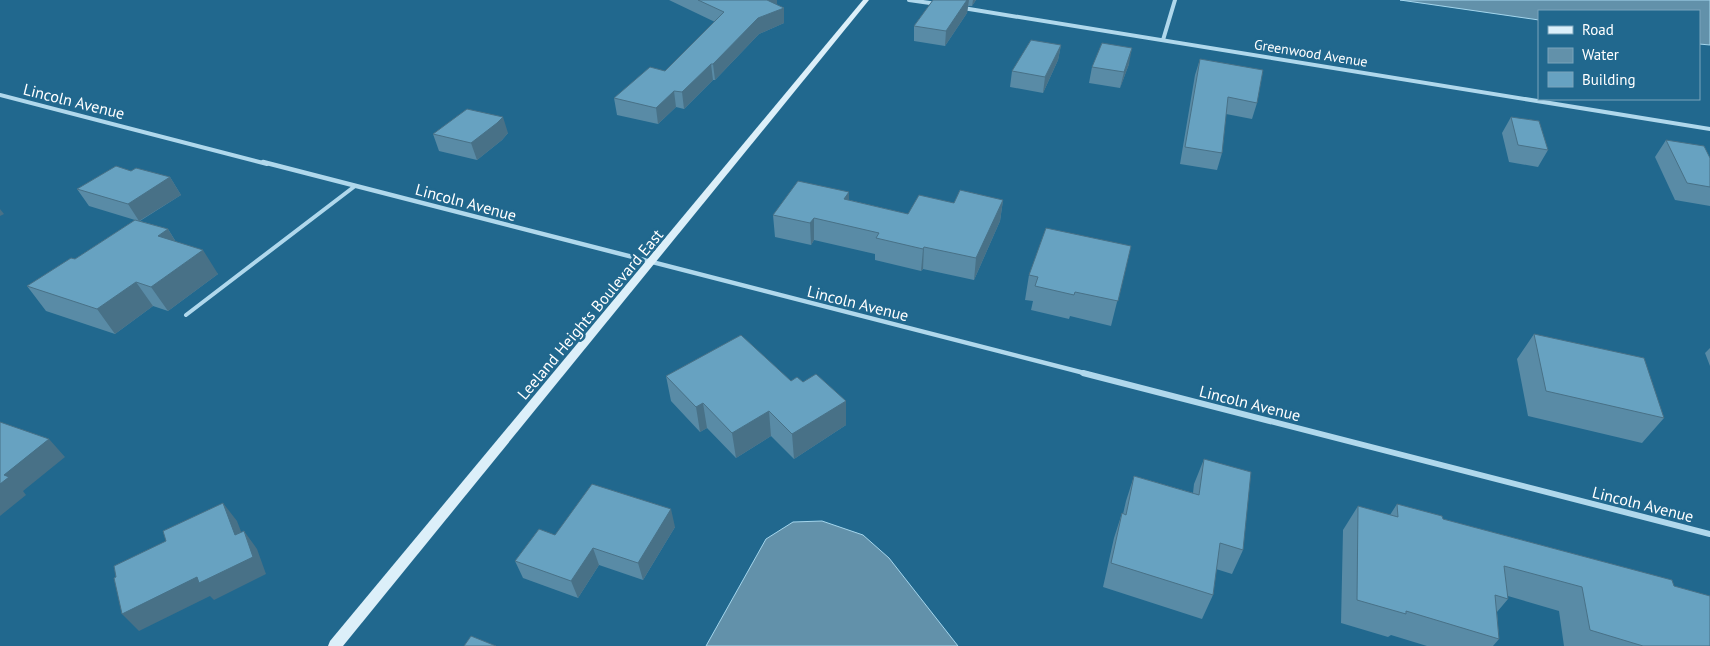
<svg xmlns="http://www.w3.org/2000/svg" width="1710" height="646" font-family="'PT Sans',sans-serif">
  <rect width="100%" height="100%" fill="#21688e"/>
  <path fill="#6291aa" stroke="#a4d6ed" d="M1400 0H1710V45L1699 44V11H1539V20Z
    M822 521 863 535 889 558 958 646H706L766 539 793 522Z"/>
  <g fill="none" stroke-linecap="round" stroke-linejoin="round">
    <path stroke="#b0d8ec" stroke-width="4" d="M186 315 355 186"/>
    <path stroke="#b0d8ec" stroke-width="4" d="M909 0 937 4
      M963 8 1710 129
      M1163 40 1175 0
      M0 95 267 164"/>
    <path stroke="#b0d8ec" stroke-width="4.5" d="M263 162 1088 374"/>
    <path stroke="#b0d8ec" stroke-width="6" d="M1083 373 1710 534"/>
    <path fill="#dceff9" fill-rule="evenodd" d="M863 0H869L343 646H328L330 641Z"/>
  </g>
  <path fill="#598ba6" d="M669 0H777V5L784 8V23L759 34 715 80H713L684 109 676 107 658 124 617 115 614 98 665 71 715 22Z
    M933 0H976L972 6H968L967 13 945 46 914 41V26Z
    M1061 45 1058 60 1043 93 1010 87 1012 71Z
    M1200 59 1257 103 1252 119 1226 114 1222 153 1217 170 1180 164 1195 75Z
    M1129 64 1120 88 1089 83 1092 67Z
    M1511 117 1548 150 1538 167 1509 162 1502 133Z
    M508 133 502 140 477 160 439 151 433 134Z
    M1666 140 1710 158V206L1675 200 1655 157Z
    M131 171 170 177 181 195 140 221 168 229 176 242 218 274 168 311 153 306 115 334 46 311 27 286 75 259 135 220 89 206 77 189Z
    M849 200 908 214 954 203 1003 200 1000 221 974 280 923 269 921 271 875 260V254L814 240 811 245 775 237 773 215Z
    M1131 246 1111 326 1070 316 1069 319 1031 310 1033 301 1025 300 1029 275Z
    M1534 334 1664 418 1642 443 1528 416 1517 359Z
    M1710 348V366L1705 353Z
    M666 376 803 382 846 401V425L794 459 771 436 736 458 707 428 700 432 671 401Z
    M1204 459 1243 550 1232 574 1216 569 1213 595 1202 619 1103 587 1114 538 1122 513 1123 514 1126 501 1134 476 1193 493 1194 484Z
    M1397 504 1443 519 1674 586 1710 646H1564L1559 611 1508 596V599L1497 612 1499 639 1493 646H1427L1391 635 1388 637 1341 623 1343 530 1358 506 1390 515Z
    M675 527 643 580 599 565 578 598 523 578 515 561 555 535Z"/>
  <path fill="#487187" d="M761 0H777V5Z
    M967 0H969L967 13 945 46 946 31Z
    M973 0H976L972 6Z
    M784 8V23L759 34 715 80 713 64 758 18Z
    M1061 45 1058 60 1043 93 1045 77Z
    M1132 48 1129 64 1120 88 1124 72Z
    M711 64 713 80 684 109 682 92Z
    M674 91 676 107 658 124 656 108Z
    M503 117 508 133 502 140 477 160 471 143Z
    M170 177 181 195 139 221 128 204Z
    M849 192V213L844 199Z
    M1003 200 1000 221 974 280 976 258Z
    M0 209 4 214 0 216Z
    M814 218V240L811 245 810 223Z
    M168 229 183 254 158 236Z
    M924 247 923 269 921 271 923 249Z
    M203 250 218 274 168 311 151 287Z
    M136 282 153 306 115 334 97 309Z
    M846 401V425L794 459 792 434Z
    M703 403 707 428 700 432 696 407Z
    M769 411 771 436 736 458 732 433Z
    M49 439 65 457 23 491 26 495 0 516V484L4 475Z
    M223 503 237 521 249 552 235 535Z
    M671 509 675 527 643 580 638 563Z
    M244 531 257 549 266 574 214 600 210 596 139 631 122 614 197 577Z
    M593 548 599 565 578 598 571 581Z"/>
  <path fill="#67a2c1" stroke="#487187" d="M698 0H767L784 8 758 18 713 64H711L682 92 674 91 656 108 614 98 650 67 665 71 724 12Z
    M933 0H967L946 31 914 26Z
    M1031 40 1061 45 1045 77 1012 71Z
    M1102 43 1132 48 1124 72 1092 67Z
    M1200 59 1263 70 1257 103 1228 97 1222 153 1185 147Z
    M467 109 503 117 497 123 471 143 433 134Z
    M1511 117 1539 121 1548 150 1518 145Z
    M1666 140 1704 146 1710 158V187L1687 183Z
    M116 166 131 171 136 168 170 177 128 204 77 189Z
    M798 181 849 192 844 199 908 214 919 195 954 203 960 190 1003 200 976 258 924 247 923 249 876 238 879 233 814 218 810 223 773 215Z
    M135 220 168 229 158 236 203 250 151 287 136 282 97 309 27 286 71 258 75 259Z
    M1046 228 1131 246 1118 301 1075 292 1074 295 1035 286 1038 277 1029 275Z
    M1534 334 1644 358 1664 418 1546 391Z
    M741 335 791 381 797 377 803 382 816 374 846 401 792 434 769 411 732 433 703 403 696 407 666 376Z
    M0 422 49 439 4 475 9 477 0 484Z
    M1204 459 1251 472 1243 550 1220 543 1213 595 1111 563 1122 513 1126 515 1134 476 1199 495Z
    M592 484 671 509 638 563 593 548 571 581 515 561 539 529 555 535Z
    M223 503 235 535 244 531 253 557 199 583 197 577 122 614 114 578 116 577 114 566 166 541 163 531Z
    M1397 504 1442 516 1443 519 1672 580 1674 586 1710 596V646H1643L1590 630 1582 587 1504 566 1508 599 1495 595 1499 639 1406 611V614L1357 600 1358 506 1398 517Z
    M471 636 496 646H464Z"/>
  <g text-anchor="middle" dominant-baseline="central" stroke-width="5" stroke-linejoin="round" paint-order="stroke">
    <g font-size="14" fill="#fff" stroke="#21688e">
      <text transform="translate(1311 53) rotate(9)">Greenwood Avenue</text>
    </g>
    <g font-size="16" fill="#fff" stroke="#21688e">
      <text transform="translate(74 101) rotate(14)">Lincoln Avenue</text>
      <text transform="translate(466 202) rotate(15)">Lincoln Avenue</text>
      <text transform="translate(858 303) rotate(14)">Lincoln Avenue</text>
      <text transform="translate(590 314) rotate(-50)">Leeland Heights Boulevard East</text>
      <text transform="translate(1250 403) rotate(14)">Lincoln Avenue</text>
      <text transform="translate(1643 504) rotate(14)">Lincoln Avenue</text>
    </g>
  </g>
  <rect x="1538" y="10" width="162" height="90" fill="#21688e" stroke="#7aa4bb"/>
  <rect x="1548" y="26" width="25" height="8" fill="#dceff9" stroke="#7aa4bb"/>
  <text x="1582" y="35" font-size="15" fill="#ffffff">Road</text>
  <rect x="1548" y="48" width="25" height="15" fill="#6291aa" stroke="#7aa4bb"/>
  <text x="1582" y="60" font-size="15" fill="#ffffff">Water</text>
  <rect x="1548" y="72" width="25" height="15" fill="#67a2c1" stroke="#7aa4bb"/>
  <text x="1582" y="85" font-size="15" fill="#ffffff">Building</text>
</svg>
